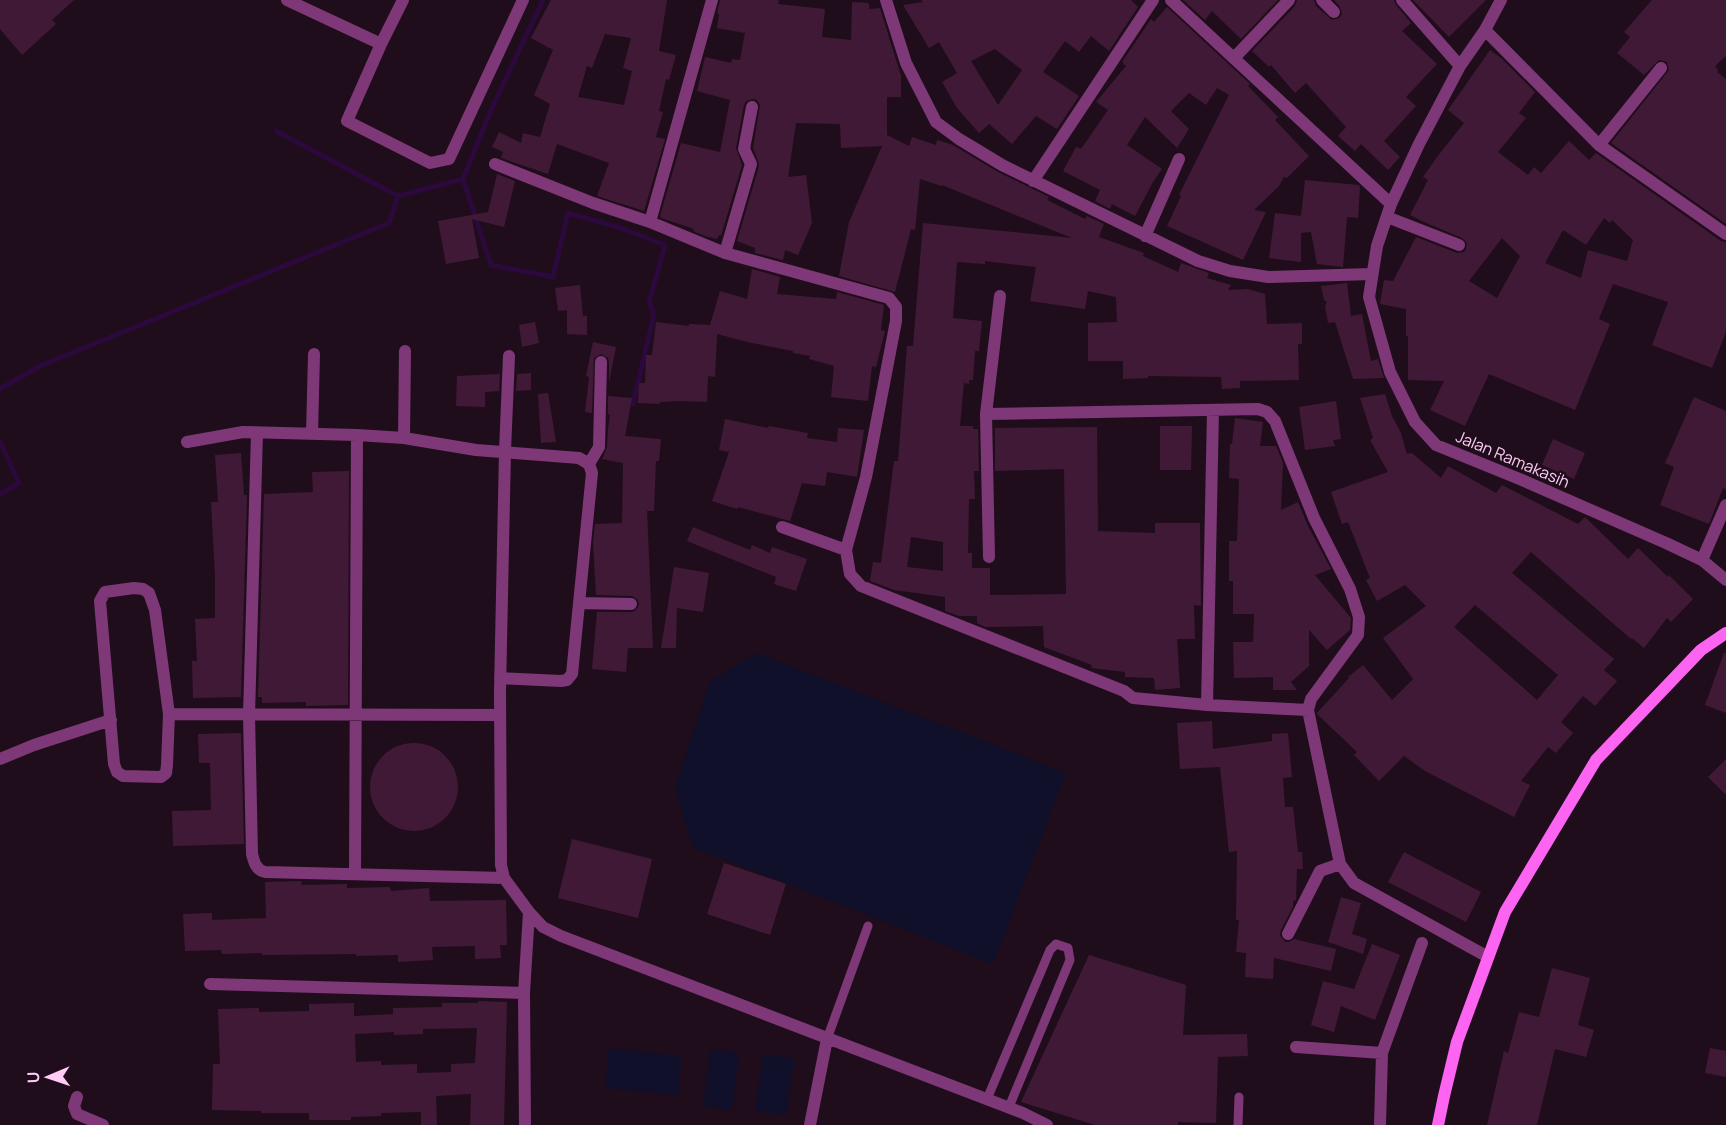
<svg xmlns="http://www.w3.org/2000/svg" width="1726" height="1125" font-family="Manrope,sans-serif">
  <rect width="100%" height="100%" fill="#200d1b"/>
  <path fill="#10102a" d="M757 653 1066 773 993 964 692 847 675 787 710 681Z
    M609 1048 682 1056 678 1095 605 1088Z
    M710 1049 739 1053 732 1110 703 1106Z
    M763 1054 794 1058 786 1115 755 1111Z"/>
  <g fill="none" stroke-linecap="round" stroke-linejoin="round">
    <path stroke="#2c093c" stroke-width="5" d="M276 131 398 196
      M463 179 491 265 553 277 568 213 618 227 665 245 649 302 654 314 633 404
      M0 389 40 366 389 223 398 196 463 179 491 110 543 0
      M0 442 19 483 0 494"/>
  </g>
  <path fill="#401936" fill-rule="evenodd" d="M0 0H74L52 20 56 24 22 55 0 29Z
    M551 0H667L659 51 676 55 669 80 666 79 659 111 663 112 656 137 665 139 644 211 597 196 609 163 557 144 548 174 501 158 503 152 492 147 499 132 521 143 523 133 540 137 550 104 534 95 553 50 531 38ZM605 34 631 38 623 68 632 71 624 105 578 97 587 66 592 68Z
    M720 0H779L778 4 825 9 822 37 851 40 852 2 869 3V9L880 8 901 76V97H887V135L909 146 912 137 936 145 937 140 953 145 998 172 1049 197 1047 200 1085 219 1087 216 1104 224 1099 237 1144 253 1143 256 1178 272 1181 263 1209 273 1207 278 1231 285 1228 290 1248 289 1265 294 1267 324 1302 323V344H1298L1299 380 1240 381V388L1222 389 1221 377 1148 376V378L1123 379V361H1088V323L1117 322 1116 297 1088 291 1085 309 1030 301 1036 267 985 261V264L957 262 953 318 982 321 979 351H975L973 380H969V384L964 383 960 426H973V429H978L979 471H974L975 499H969L968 553H972V568H990V595L1066 594 1064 469 995 471V428L1097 427 1098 531 1155 533V523H1200L1201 606 1194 605 1195 639H1177L1180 688 1155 690 1154 678 1125 677V672L1091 668 1092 665 1044 647 1043 626 985 627 977 623V616H959L945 611V597L894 590 870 581 873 562 881 563 894 461H898L907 346H913L923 223 1072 238 942 185V186L920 179 915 230 911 229 895 292 839 276 849 222 882 146 841 148 840 124 796 123 788 177 806 175 812 223 798 255 785 250 783 260 755 253V248L737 241 759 166 758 161 753 148 760 105 757 100 753 99 746 101 744 105 736 148 742 165 721 236 719 235 717 239 705 236 693 231 694 229 661 218 660 216 681 143 720 152 730 100 697 91 705 57 731 63 732 59 740 60 745 33 717 28 719 14 717 13ZM911 537 943 542V571L907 567Z
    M921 0H1131L1138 7 1109 51 1091 36 1079 52 1065 41 1043 72 1079 96 1057 129 1036 116 1012 144 989 124 979 133 957 108 942 82 957 73 939 42 929 48 903 5 923 2ZM995 49 1022 70 998 105 971 61Z
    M1183 0H1278L1241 39 1212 11 1205 20Z
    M1297 0H1314L1316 6 1332 20 1339 18 1342 14 1340 7 1334 0H1394L1396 5 1411 23 1402 31 1437 64 1406 97 1416 106 1384 141 1400 157 1388 170 1361 144 1355 151 1338 136 1346 127 1306 83 1295 93 1271 65 1269 67 1252 51 1295 6Z
    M1413 0H1486L1449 37Z
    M1652 0H1726V56L1715 66 1718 70 1717 72 1726 79V224L1611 143 1669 70 1667 62 1659 60 1644 75 1617 53 1630 37 1624 32Z
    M1167 7 1250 84 1248 86 1278 117 1275 120 1309 156 1287 178 1284 177 1279 186 1254 210 1266 212 1243 260 1167 226 1181 196 1179 195 1229 95 1217 88 1206 105 1189 93 1171 111 1189 129 1177 148 1145 117 1127 145 1162 169 1153 182 1135 216 1112 204 1110 209 1095 201 1100 190 1063 171 1076 147 1081 149 1108 110 1096 102 1126 66 1122 62 1151 19 1154 22Z
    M1490 50 1502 59 1535 92 1519 113 1526 118 1498 152 1528 175 1534 167 1541 173 1569 141 1589 160 1596 153 1721 241 1726 242V332L1712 368 1652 345 1668 302 1613 284 1599 319 1610 324 1575 410 1489 374 1465 426 1430 410 1444 381 1408 380V336H1406V309L1380 304 1384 280 1393 281 1416 237 1457 253 1464 252 1466 249 1467 243 1462 238 1424 222 1410 215 1428 180 1423 177 1437 157 1464 123 1448 110ZM1604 218 1610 223 1612 220 1633 240 1627 261 1588 250 1581 278 1545 263 1563 230 1586 245ZM1502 238 1520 256 1497 298 1469 281Z
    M497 174 515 181 504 227 472 219 479 258 446 264 438 221 488 212Z
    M1305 180 1359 185 1360 187 1358 218 1347 217 1343 267 1317 264 1311 232 1301 233V262L1269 258 1275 213 1301 216Z
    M752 269 780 277 777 294 836 299 837 292 884 305 881 330 885 331 876 367 872 366 868 401 831 397 834 366 809 359 810 356 793 353V351L752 343 717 334 715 377 708 376 707 402 678 401 660 402V404L638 403 639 383H645L646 355H652L656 322 689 326V324L710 325 720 291 747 299Z
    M1347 283 1351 316 1362 314 1371 361 1378 359 1384 378 1353 379 1335 322 1328 323 1325 306 1327 302 1324 300 1321 286Z
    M580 285 583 316H587V335L567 334V310L558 311 555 288Z
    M535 322 539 343 522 347 519 325Z
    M593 342 616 347 609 383V362L608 358 601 354 594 358 592 413 585 412 589 377 586 376Z
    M531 373V390L516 391 517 374Z
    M500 374 499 391 485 392V407L456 406 457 376Z
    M548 393 556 442 541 443 538 394Z
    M1385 394 1392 416 1401 433 1407 454 1412 453 1441 478 1448 466 1496 493 1502 485 1578 524 1585 517 1628 559 1638 548 1668 577 1669 575 1693 599 1671 622 1667 618 1644 648 1632 638 1631 639 1531 552 1512 573 1614 659 1604 670 1617 681 1595 706 1583 696 1561 722 1573 733 1556 753 1548 747 1521 781 1530 785 1514 817 1425 771 1404 756 1379 781 1354 755 1357 752 1317 714V713L1349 678 1348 677 1363 665 1392 700 1413 679 1383 638 1426 606 1405 585 1377 601 1366 580 1370 578 1348 522 1342 524 1331 492 1388 472 1370 440 1373 438 1360 398ZM1475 605 1558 675 1537 700 1454 627Z
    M608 396 632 398 625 436 661 439 659 461H656L654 511H647L653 648H628L626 672 592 669 597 612H631L635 611 639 605 638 600 632 596 596 595 593 543 595 524 622 523 623 463 602 459 607 447 608 429 610 415 608 414Z
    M1694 397 1726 411V490L1723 488 1709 524 1660 505 1674 467 1665 463Z
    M1336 401 1341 439 1333 440 1335 446 1305 450 1299 407Z
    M1235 418 1263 422 1260 446H1276L1283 462 1281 510 1298 502 1308 526 1331 569 1315 575 1351 618 1350 630 1327 650 1309 630V666L1291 682 1297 690H1273V677L1234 678 1233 642H1253L1254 614H1233V581H1229V541H1237L1239 479 1229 478 1230 444H1232Z
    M725 419 768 428 769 426 808 433 807 438 837 442 838 428 864 430 857 477 827 472 825 486 802 483 790 521 738 507 737 509 712 501 729 452 719 450Z
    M1160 426H1192L1191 470H1160Z
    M1553 439 1585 453 1574 479 1542 465Z
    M241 453 244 495H247L241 697 193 698 192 661H197L195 619 215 618V576L211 502H218L215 455Z
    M349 471 348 705 306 706V702L262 703V697H258L264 494 313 492 312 472Z
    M693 527 750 550 752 545 770 553 772 547 807 559 796 591 774 584 776 577 687 541Z
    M674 567 709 573 703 612 677 608 676 648H661Z
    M1724 653H1726V713L1705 705Z
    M1212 721 1213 749 1272 741V734L1288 733 1292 777 1283 778 1285 807H1293L1298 852H1302L1303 869H1297L1296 900 1293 901V907L1281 930 1280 935 1285 942H1289L1294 939 1336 949 1331 971 1274 958 1273 979 1245 977 1246 953 1236 952 1239 920H1236L1237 851 1229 852 1220 767 1180 769 1177 723Z
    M241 733 244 844 173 846 172 811 211 810 210 763H199L198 734Z
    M370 787a44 44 0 1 1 88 0a44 44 0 1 1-88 0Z
    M1726 759V795L1708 777Z
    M572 839 652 859 638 918 558 898Z
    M1404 852 1481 892 1466 922 1388 882Z
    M724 863 786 884 770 935 707 914Z
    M301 881 302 885 347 884V888L390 887 391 891 429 888 430 901 506 900 507 945H500L501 958 475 959V946L432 947 433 960 398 962V955L356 956V954L262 955V953L222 954 221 950 185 951 183 914 212 913V920L266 918 265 882Z
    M1341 897 1361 903 1352 934 1367 939 1363 954 1328 942Z
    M1372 944 1400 955 1375 1020 1341 1006 1334 1032 1311 1025 1323 981 1354 989Z
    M1089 955 1186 985 1183 1035 1247 1034 1248 1056 1218 1057 1216 1123 1178 1122V1125H1095L1021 1102Z
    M1552 968 1590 978 1578 1025 1594 1030 1586 1057 1555 1049 1537 1125H1487L1504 1051 1508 1053 1519 1012 1539 1017Z
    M478 1001 507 1002 504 1125H470L471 1094 436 1096 437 1125H421V1112L381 1113V1116L351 1117V1120H309V1113H261V1111L212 1110 213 1064H220L218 1009 259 1008V1012L309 1011V1004L354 1003V1016L393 1014V1008L442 1007V1003H478ZM477 1028 475 1063 451 1064V1072L417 1073V1064L381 1065V1061L356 1062 355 1034 394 1032V1035L423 1034V1029Z
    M1710 1048 1726 1051V1077L1705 1073Z"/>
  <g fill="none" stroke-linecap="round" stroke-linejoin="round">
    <path stroke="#7e3878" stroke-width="9" d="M827 1039 868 926
      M987 1099 1050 950 1056 944 1068 948 1070 960 1009 1107
      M1238 1125 1239 1097"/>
    <path stroke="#7e3878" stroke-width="12" d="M287 0 381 44 347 121 430 163 449 159 523 0
      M886 0 906 63 936 122 959 139 1002 165 1198 261 1230 271 1268 277 1372 274
      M1171 0 1391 204
      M1322 0 1334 12
      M1402 0 1460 66
      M1501 0 1485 30 1460 66 1419 144 1391 204 1377 246 1369 297 1390 372 1415 422 1436 445 1522 480 1666 543 1702 560 1726 580
      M1485 30 1599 145 1726 234
      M381 44 403 0
      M1234 58 1289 0
      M1599 145 1661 68
      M495 164 593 203 650 222 725 253 889 298 896 307V321L866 477 846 550 850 574 861 586 1124 691 1133 698 1207 705 1308 710 1340 864 1354 883 1488 957
      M1033 181 1153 0
      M1387 217 1459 245
      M650 222 712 0
      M1145 236 1179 159
      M725 253 751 164 744 149 752 107
      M1000 296 986 414 1258 409 1267 412 1275 421 1314 518 1350 589 1359 617 1358 635 1311 699 1308 710
      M509 356 505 451 500 691 501 865 504 878 529 912 543 927 561 936 1023 1113 1047 1125
      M986 414 989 557
      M257 433 249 715 252 854C254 862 256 870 265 872L504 878
      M312 434 314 354
      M404 438 405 351
      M187 442 243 432 357 435 404 438 476 450 579 458 589 464 592 473 572 674 567 680 561 681 500 678
      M589 464 599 447 601 362
      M782 527 846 550
      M1702 560 1726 505
      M579 603 631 604
      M1207 705 1213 410
      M169 714 167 765 166 773 161 777 123 776 117 772 114 764 100 601 105 592 134 588 143 589 149 593 155 610 169 714 500 715
      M0 759 34 745 111 720
      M355 874 357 435
      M1288 934 1320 871 1340 864
      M210 984 524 993
      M1296 1047 1382 1053
      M77 1097 74 1106 77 1114 103 1125
      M525 1125 524 993 529 912
      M810 1125 827 1039
      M1380 1125 1382 1053 1422 943"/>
    <path stroke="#fd64f1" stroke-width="12" d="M1438 1125 1444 1096 1457 1042 1505 912 1596 760 1701 650 1726 633"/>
  </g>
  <g text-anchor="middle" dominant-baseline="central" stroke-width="5" stroke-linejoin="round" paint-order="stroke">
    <g font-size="16" fill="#feccf6" stroke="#200d1b">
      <text transform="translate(1513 459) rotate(23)">Jalan Ramakasih</text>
    </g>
  </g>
  <g transform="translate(48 1077) rotate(268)" stroke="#200d1b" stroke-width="4.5" paint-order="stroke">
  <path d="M0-4.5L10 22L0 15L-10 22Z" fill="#feccf6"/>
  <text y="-9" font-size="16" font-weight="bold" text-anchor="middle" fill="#feccf6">U</text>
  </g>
</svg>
